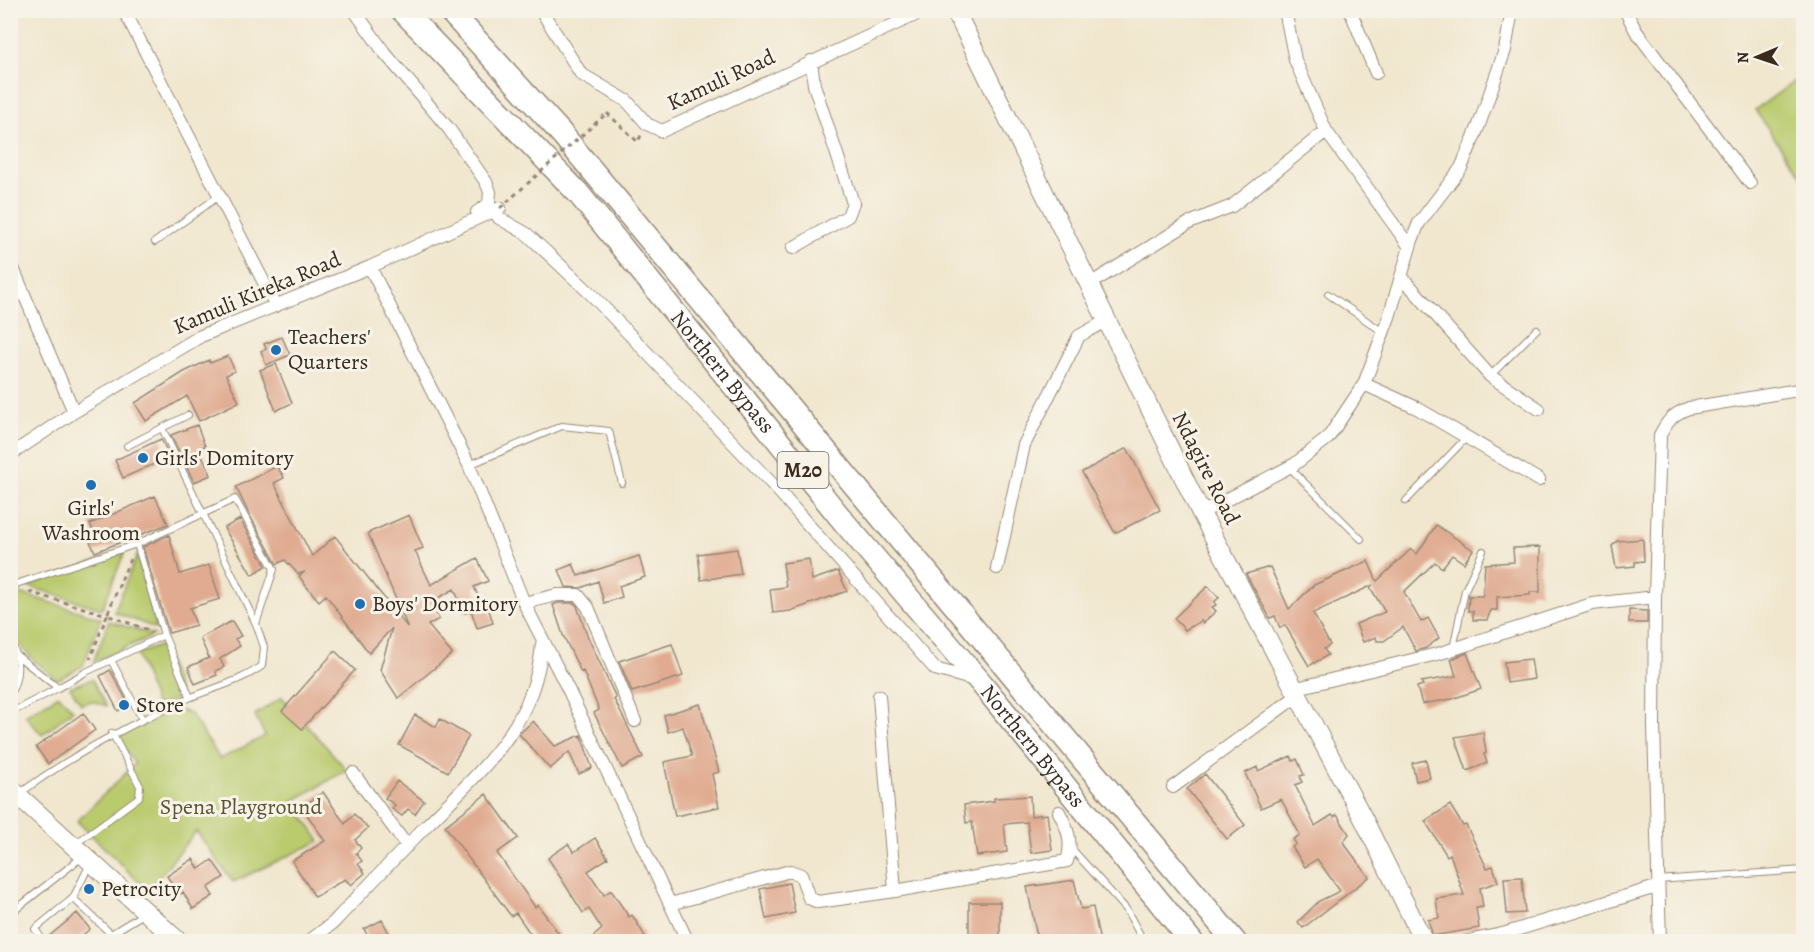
<svg xmlns="http://www.w3.org/2000/svg" width="1814" height="952" font-family="Alegreya,serif">
  <rect width="100%" height="100%" fill="#f7f3e8"/>
  <filter id="ink" filterUnits="userSpaceOnUse"><feTurbulence type="fractalNoise" baseFrequency=".0167" numOctaves="2"/><feDisplacementMap in="SourceGraphic" scale="12" xChannelSelector="R" yChannelSelector="G"/><feConvolveMatrix kernelMatrix="1 2 1 2 8 2 1 2 1" color-interpolation-filters="sRGB"/></filter>
  <filter id="wash" filterUnits="userSpaceOnUse"><feTurbulence type="fractalNoise" baseFrequency=".008" numOctaves="4" result="noise"/><feDisplacementMap in="SourceGraphic" scale="24" xChannelSelector="R" yChannelSelector="G"/><feGaussianBlur stdDeviation="1.35" result="paint"/><feColorMatrix in="noise" values="0 0 0 0 0 0 0 0 0 0 0 0 0 0 0 0 0 1.4 0 .05"/><feComposite in="paint" operator="in"/></filter>
  <g filter="url(#wash)">
    <rect width="100%" height="100%" fill="#f1e7cf"/>
    <path fill="#bacb6e" stroke="#7a7a46" stroke-width="1.5" d="M1803 75V179L1755 110Z
      M125 551 102 609 27 586Z
      M137 555 157 629 114 612Z
      M13 591 101 618 83 666 57 680C20 648 10 645 11 593Z
      M109 621 154 635 93 662Z
      M162 645 181 697 156 706 137 654Z
      M92 679 106 706 92 701 81 704 70 687Z
      M59 695 73 710 42 735 25 715Z
      M282 697 347 770 293 801 320 841 233 882 196 831 148 891 77 821 135 764 116 736 176 709 190 713 220 759 265 736 255 715Z"/>
    <g id="blocks">
      <path fill="#e0ab91" d="M282 337 290 355 266 365 261 351 266 349 264 344Z
        M228 356 235 371 226 375 239 402 199 421 187 396 146 421 135 403 184 372 209 360 210 363Z
        M276 364 292 403 276 411 260 370Z
        M197 425 205 446 199 448 211 475 194 482 171 435Z
        M161 439 170 457 123 478 115 460Z
        M1127 448 1160 510 1115 533 1082 472Z
        M277 466 284 478 274 483 312 556 335 536 408 628 368 533 409 515 423 548 415 551 431 585 477 558 488 581 474 587 485 611 489 610 493 623 477 628 471 610 465 613 454 589 431 602 439 619 428 625 452 654 398 698 380 670 392 628 369 653 326 595 319 601 306 586 299 576 305 572 298 574 285 560 277 564 249 514 236 487Z
        M155 496 168 524 95 552 87 535 94 533 90 524Z
        M240 519 266 566 252 575 224 528Z
        M1436 525 1473 550 1464 563 1452 555 1442 568 1435 562 1404 592 1421 622 1428 618 1439 638 1426 648 1416 651 1403 627 1384 641H1377L1376 637 1363 642 1356 624 1385 612 1370 587 1373 585 1313 613 1330 645 1324 649 1328 655 1309 666 1285 625 1280 628 1275 616 1270 618 1246 574 1270 567 1289 609 1314 585 1368 561 1377 581 1411 549 1417 554Z
        M169 535 180 574 209 565 220 599 190 608 196 625 169 633 143 547Z
        M1643 539 1644 561 1635 562V566L1616 568 1612 546 1617 541Z
        M1540 547V592H1530V595L1497 597V610H1491L1487 620H1473V611H1468L1469 596H1483L1485 564 1514 562 1513 548Z
        M737 549 741 574 701 580 698 554Z
        M639 556 645 577 619 586 622 597 604 603 598 581 581 588 566 587 559 570 573 564 578 576Z
        M809 559 812 580 838 571 847 591 790 611 773 613 770 589 786 587 783 563Z
        M1208 586 1219 598 1214 602 1216 605 1212 607 1216 611 1203 623 1201 621 1185 630 1174 618Z
        M558 603H574L577 606 587 635 616 698 614 699 643 757 622 768 594 713 599 710 583 671 581 672 563 635 553 605Z
        M1629 610 1647 611V623H1629Z
        M232 621 241 636 235 639 240 646 220 659 224 667 215 671 217 675 195 684 188 667 209 658 200 638Z
        M672 644 683 676 632 692 619 661Z
        M335 651 355 670 302 729 282 711Z
        M1467 653 1481 689 1452 699 1422 704 1417 687 1423 685 1421 682 1456 676 1451 659Z
        M1531 659 1534 679 1507 683 1504 662Z
        M110 670 129 705 118 711 100 676Z
        M700 704 719 772 712 774 719 807 675 816 664 762 692 756 683 727 668 732 664 715Z
        M83 713 95 730 48 764 36 747Z
        M415 715 436 727 440 719 469 736 448 772 399 745Z
        M533 721 555 746 581 735 592 768 579 774 569 752 550 769 519 734Z
        M1483 732 1486 753 1484 754 1487 763 1467 771 1455 737Z
        M1291 756 1293 761 1297 759 1304 775 1300 776 1302 782 1295 785 1315 826 1332 815 1334 817 1337 815 1349 834 1343 842 1369 877 1303 928 1298 922 1319 901 1340 891 1317 859 1305 867 1292 847 1296 844 1293 839 1300 835 1281 799 1261 808 1245 773 1257 767 1258 771Z
        M1426 760 1430 778 1416 781 1412 763Z
        M1205 774 1245 825 1227 839 1187 789Z
        M397 781 424 801 415 814 408 809 402 816 392 809 395 805 385 798Z
        M323 792 345 824 354 814 368 828 355 840 361 848 356 853 362 861 358 864 365 873 351 885 345 879 315 897 292 861 325 841 302 807Z
        M486 794 518 838 497 853 535 907 538 905 565 942H536L516 913 511 916 445 826Z
        M1030 796 1031 816 1047 814 1052 850 1031 853 1027 822 1004 824 1007 852 977 856 972 822 966 823 964 805 994 801V798Z
        M1450 805 1463 826 1466 825 1487 868 1493 866 1498 882 1480 888 1483 907 1476 908 1479 928 1433 936 1428 920 1439 918 1436 899 1464 895 1450 854 1447 856 1425 821Z
        M595 838 608 858 588 871 604 895 611 890 629 917 632 915 645 936 637 942H587L602 929 589 909 583 913 548 858 568 844 574 852Z
        M193 859 199 869 212 860 224 877 208 888 213 896 193 909 183 892 178 895 167 876Z
        M1522 877 1525 913 1507 914 1504 878Z
        M1074 880 1081 909 1093 907 1100 942H1038L1027 887Z
        M789 883 795 913 766 919 760 889Z
        M969 902H1000V942H969Z
        M77 913 90 929 74 942H49L47 938Z
        M382 920 394 942H371L364 929Z"/>
    </g>
  </g>
  <g filter="url(#ink)">
    <use href="#blocks" fill-opacity="0" stroke="#968876" stroke-width="1.5"/>
    <g fill="none" stroke-linecap="round" stroke-linejoin="round">
      <defs>
        <path id="lane" d="M155 242 219 196
          M1328 294 1383 332
          M1490 376 1537 329
          M188 415 162 428 256 624
          M127 446 162 428
          M469 465 562 426 609 431 622 483
          M1289 467 1361 539
          M1406 501 1465 439
          M10 586 137 544 235 499 274 569 256 624 264 647 262 666C238 683 209 689 182 701 125 727 70 756 19 794
          M164 635 190 697
          M10 638C19 657 21 675 10 694
          M1453 649 1465 590 1483 551
          M10 650 58 688 86 672 164 635 137 544
          M111 660 142 719
          M10 713 58 688
          M75 844 139 797 140 786 112 733
          M1071 848 1126 909 1144 942
          M90 864 73 898 111 934 145 913
          M1657 880 1804 870
          M10 914 82 857
          M44 942 35 929 73 898
          M103 942 111 934"/>
        <path id="street" d="M124 10 276 306
          M354 10 384 52 449 129 486 182 490 192 489 204 477 212
          M541 10 581 74 627 101 647 124 662 131 926 10
          M1350 10 1376 73
          M1625 10 1636 31 1750 183
          M1326 131 1410 247
          M495 211 499 218 527 234 591 294 775 487 935 669 975 680
          M793 248 848 216 853 203 814 85 811 61
          M10 261 74 412
          M370 267 469 465 524 603 568 689 688 942
          M1402 277 1490 376 1539 409
          M1088 285 1189 223 1232 206 1326 131 1295 60 1285 10
          M1364 384 1417 408 1539 480
          M10 455 74 412 201 336 370 267 500 208
          M1201 513 1295 464 1328 438 1364 384 1389 317 1412 240 1419 223 1461 168 1479 125 1505 50 1512 10
          M997 568 1024 445 1079 336 1106 321
          M1655 597 1654 725 1660 942
          M524 603 557 595H578L588 607 635 721
          M1293 689 1441 653 1592 604 1655 597 1660 435C1668 420 1673 414 1689 408L1804 389
          M353 773 407 846
          M1173 787 1297 696
          M895 891 1067 861C1073 843 1068 829 1059 812
          M670 904 790 871 801 875 809 898 818 902 895 891 879 696
          M308 942 333 923C363 891 394 859 425 827 479 772 535 727 542 644
          M1464 942 1506 933 1656 887"/>
        <path id="secondary" d="M955 10 1201 513 1364 820 1424 942
          M10 788 179 942"/>
        <g id="highway">
          <path id="s1" d="M402 10 578 193 844 522 982 684 1192 942"/>
          <path d="M449 10 561 133 1235 942"/>
        </g>
      </defs>
      <use href="#lane" stroke="#968876" stroke-width="8"/>
      <use href="#street" stroke="#968876" stroke-width="14"/>
      <use href="#secondary" stroke="#968876" stroke-width="20"/>
      <use href="#highway" stroke="#968876" stroke-width="25"/>
      <path stroke="#968876" stroke-width="3" stroke-dasharray="4.5 4.5" stroke-linecap="butt" d="M607 113 638 142 641 135
        M130 559 107 615 151 631
        M29 592 107 615 90 659"/>
      <use href="#lane" stroke="#fff" stroke-width="6"/>
      <use href="#street" stroke="#fff" stroke-width="12"/>
      <use href="#secondary" stroke="#fff" stroke-width="18"/>
      <use href="#highway" stroke="#fff" stroke-width="22"/>
      <path stroke="#968876" stroke-width="3" stroke-dasharray="4.5 4.5" stroke-linecap="butt" d="M500 208 607 113"/>
    </g>
  </g>
  <g fill="#1f6fb2" stroke="#f7f3e8" stroke-width="2">
    <circle cx="276" cy="350" r="6"/>
    <circle cx="143" cy="458" r="6"/>
    <circle cx="91" cy="485" r="6"/>
    <circle cx="360" cy="604" r="6"/>
    <circle cx="124" cy="705" r="6"/>
    <circle cx="89" cy="889" r="6"/>
  </g>
  <g text-anchor="middle" dominant-baseline="central" stroke-width="6" stroke-linejoin="round" paint-order="stroke">
    <rect fill="#f7f3e8" stroke="#73665b" stroke-width="1.5" x="777.5" y="452" width="51" height="36" rx="4.5"/>
    <g font-size="21" font-weight="bold" fill="#3b2a1e">
      <text x="803" y="470">M20</text>
    </g>
    <g font-size="22" fill="#3b2a1e" stroke="#f7f3e8">
      <text transform="translate(721 80) rotate(-25)">Kamuli Road</text>
      <text transform="translate(257 293) rotate(-23)">Kamuli Kireka Road</text>
      <text stroke="none"><textPath href="#s1" startOffset="484">Northern Bypass</textPath></text>
      <text transform="translate(1206 468) rotate(63)">Ndagire Road</text>
      <text stroke="none"><textPath href="#s1" startOffset="970">Northern Bypass</textPath></text>
    </g>
    <g font-size="22" fill="#3b2a1e" stroke="#f7f3e8" text-anchor="start">
      <text x="288" y="337">Teachers'<tspan x="288" dy="25">Quarters</tspan></text>
      <text x="155" y="458">Girls' Domitory</text>
      <text x="91" y="508" text-anchor="middle">Girls'<tspan x="91" dy="25">Washroom</tspan></text>
      <text x="372" y="604">Boys' Dormitory</text>
      <text x="136" y="705">Store</text>
      <text x="101" y="889">Petrocity</text>
    </g>
    <g font-size="22" fill="#5b5232" stroke="#f7f3e8">
      <text x="241" y="807">Spena Playground</text>
    </g>
  </g>
  <rect width="1814" height="952" fill="none" stroke="#f7f3e8" stroke-width="36"/>
  <g transform="translate(1757 57) rotate(268)" stroke="#f7f3e8" stroke-width="4.5" paint-order="stroke">
  <path d="M0-4.5L10 22L0 15L-10 22Z" fill="#3b2a1e"/>
  <text y="-9" font-size="16" font-weight="bold" text-anchor="middle" fill="#3b2a1e">N</text>
  </g>
</svg>
